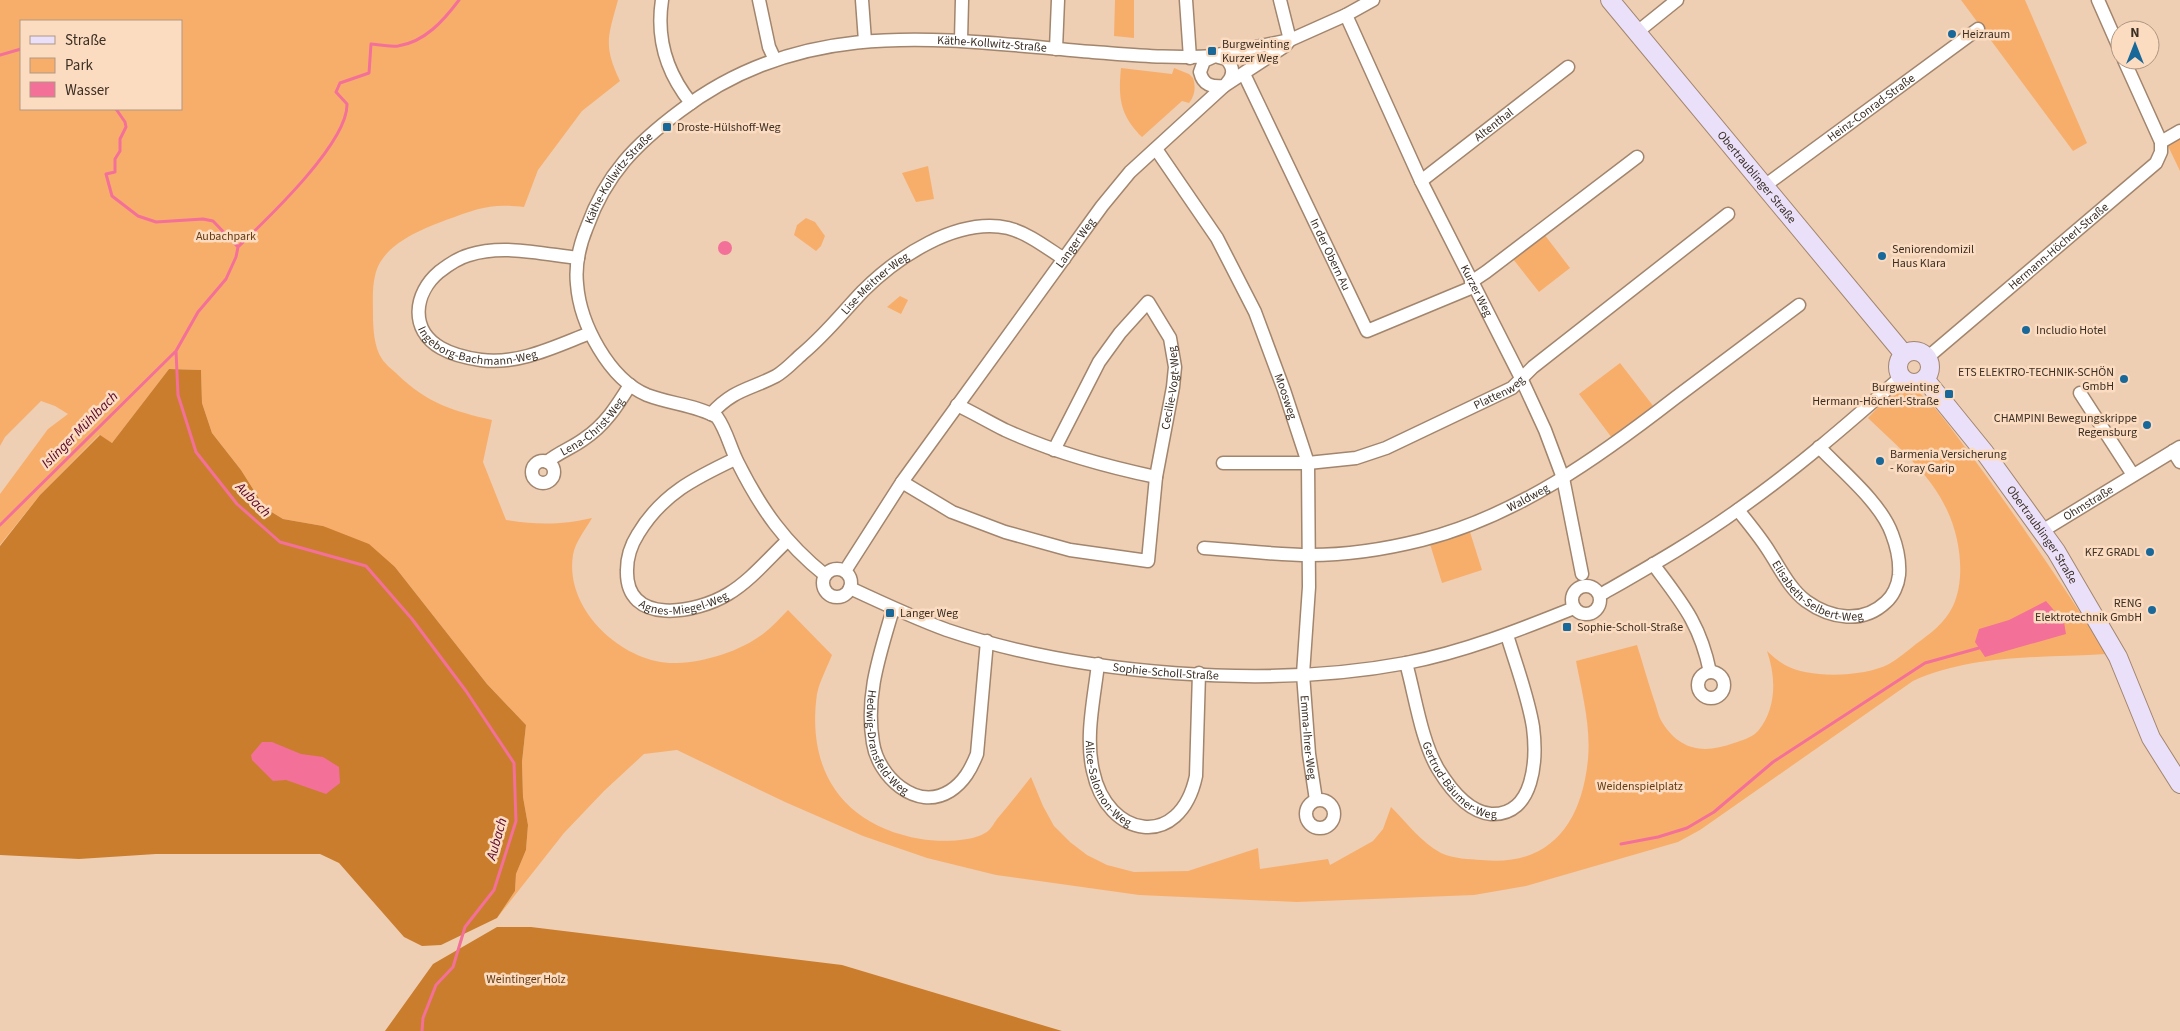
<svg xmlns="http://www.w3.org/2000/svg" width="2180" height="1031" font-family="'Source Sans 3',sans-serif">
  <rect width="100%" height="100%" fill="#eecfb4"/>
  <path fill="#f8ae6b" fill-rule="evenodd" d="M0 0H618C608 37 603 45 620 81L582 111 538 170 524 207C490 203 477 209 446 220 420 230 381 245 375 276 372 288 373 303 373 314 373 328 374 347 382 359 386 365 393 370 398 375 427 403 453 411 492 420L483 462 506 520C538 525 561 525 592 518 586 529 575 542 573 555 564 611 625 665 677 663 706 662 740 651 763 634 772 627 780 618 788 610L832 655C827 668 820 680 817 694 806 772 844 826 921 839 937 842 972 842 985 833 990 831 994 823 997 819 1009 805 1020 791 1031 777L1043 806 1054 826 1070 842 1087 855 1107 865 1134 872 1188 871 1258 848 1260 869 1328 859 1330 865 1373 841 1383 829 1391 807C1406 822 1422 843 1441 853 1454 859 1469 859 1482 860 1551 867 1582 822 1588 759 1591 726 1582 693 1576 661L1637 645C1643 664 1648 682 1654 700 1657 707 1658 716 1662 722 1680 751 1704 754 1734 743 1743 740 1751 738 1758 731 1777 708 1776 677 1767 651 1772 656 1778 661 1785 665 1809 679 1864 677 1889 664 1898 659 1907 651 1916 644 1931 633 1945 623 1953 606 1966 578 1960 537 1947 510 1930 473 1897 446 1868 418 1880 406 1895 385 1915 391 1928 395 1956 435 1965 447 2015 514 2062 584 2107 654 2042 658 1973 654 1913 681L1700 830 1678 842 1526 886 1474 895 1297 902 1139 895 996 875 927 858 863 836 785 802 677 750 644 754 604 791 564 833 497 918 515 891 516 874 526 850 528 825 523 797 522 762 526 725 487 684 395 567 323 526 283 519 265 508 241 470 212 433 202 403 201 370 169 369 112 443 99 435 40 495 0 545V494L48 429 68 414 55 406 41 401 5 437 0 446ZM21 21H181V109H21Z
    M1115 0H1134V38L1114 36Z
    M1961 0H2025L2087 143 2073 151Z
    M1121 68 1172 74 1174 68 1189 74 1193 78C1196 87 1195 96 1189 103L1182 101 1142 137C1120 115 1118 98 1121 68Z
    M2180 137V171L2168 146Z
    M928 166 934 199 916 202 902 173Z
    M806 218 815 222 825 236 821 246 816 251 794 235 797 225Z
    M1544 234 1570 268 1539 292 1513 259Z
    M900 296 908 300 901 314 887 307Z
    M1620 363 1654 407 1612 438 1579 394Z
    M1470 532 1482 570 1442 583 1430 544Z"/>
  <path fill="#ca7d2d" d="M169 369 201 370 202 403 212 433 241 470 265 508 283 519 323 526 369 544 395 567 487 684 526 725 522 762 523 797 528 825 526 850 516 874 515 891 497 918 441 945 422 946 404 937 339 863 320 854H156L79 859 0 855V546L40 495 100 435 112 443Z
    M497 927H531L842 965 1062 1031H385L433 964Z"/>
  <path fill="#f37099" d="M718 248a7 7 0 1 1 14 0a7 7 0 1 1-14 0Z
    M2046 601 2064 622 2066 634 1985 657 1975 642 1979 629 2009 620Z
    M262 742H272L301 754 323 757 339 767 340 783 326 794 286 780 273 781 252 760 251 755Z"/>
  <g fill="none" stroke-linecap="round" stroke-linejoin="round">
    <path stroke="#f37099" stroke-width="3" d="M0 55 21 49
      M116 109 125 122 126 127 120 139V151L115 159V172L106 174 112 196 138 216 156 222 203 219 213 221 238 247
      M0 525 176 351
      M1621 844 1658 837 1687 828 1714 812 1773 762 1925 663 1979 648
      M422 1031 423 1018 436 985 453 967 465 927 494 890 516 821 514 763 466 691 412 619 366 566 280 542 237 504 196 452 178 395 176 351 198 312 226 279 236 257 238 247C266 220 348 143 347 104L336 92 340 83 369 73 371 44C380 45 390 47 398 46 425 42 444 20 459 0"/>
    <defs>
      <g id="street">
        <path d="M662 0C656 39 666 72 691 103"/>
        <path d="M759 0 769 47 775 60"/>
        <path d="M862 0 865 41"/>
        <path d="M1186 0 1190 58"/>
        <path d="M1280 0 1290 40"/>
        <path d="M2098 0 2120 50"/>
        <path id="s1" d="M1346 15 1421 181 1521 378 1545 430 1563 478 1582 574"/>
        <path d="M1636 33 1677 0"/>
        <path d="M961 40 962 0"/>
        <path d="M1056 49 1058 0"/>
        <path d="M1217 55 1290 40"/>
        <path id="s2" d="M1244 74 1367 331 1473 287"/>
        <path d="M1227 83C1234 75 1234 67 1226 59L1215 56 1204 61 1200 72C1203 85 1211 87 1224 86L1285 46 1290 40 1346 15 1373 0"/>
        <path d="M2161 142 2180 131"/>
        <path id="s3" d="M1156 149 1217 238 1255 312 1284 390 1308 463 1309 587 1303 674 1309 754 1316 800"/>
        <path id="s4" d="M1421 181 1568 67"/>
        <path id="s5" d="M1763 187 1978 29"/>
        <path id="s6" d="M578 258C543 254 503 244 469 255 458 258 448 265 439 272 414 293 409 330 441 348 453 355 467 358 481 360 519 365 556 346 590 333"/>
        <path d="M1471 282 1486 272 1637 157"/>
        <path id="s7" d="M1928 357 2156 163 2161 152V142L2124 60"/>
        <path d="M2080 393 2133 475"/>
        <path d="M957 405C974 413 989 422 1005 430 1053 452 1104 466 1156 477"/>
        <path id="s8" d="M711 414C734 389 749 390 776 376 785 371 794 361 802 354 826 334 842 313 863 291 897 257 957 217 1008 228 1028 233 1047 248 1064 259"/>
        <path d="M2173 451 2180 462"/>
        <path id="s9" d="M735 459C695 478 662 494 638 534 631 545 627 557 627 570 625 627 697 613 728 594 750 581 768 559 787 541"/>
        <circle cx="543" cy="472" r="11"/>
        <path id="s10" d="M547 462C559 452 572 448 584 439 605 425 617 406 630 385"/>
        <path id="s11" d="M1223 463H1308L1356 458 1386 448 1512 388 1533 367 1728 214"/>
        <path id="s12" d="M902 482 952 512 1005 532 1070 550 1148 561 1156 477 1173 387 1175 367 1170 338 1148 302 1120 333 1099 362 1054 450"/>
        <path id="s13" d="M1738 510C1749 524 1761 538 1770 553 1781 570 1790 589 1806 601 1831 619 1863 624 1886 602 1893 596 1898 585 1899 575 1900 562 1897 547 1892 534 1881 503 1843 472 1819 447"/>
        <path id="s14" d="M2042 531 2180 447"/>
        <path id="s15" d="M1204 548C1239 550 1274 555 1310 555 1346 555 1386 549 1422 540 1517 516 1599 457 1675 398 1716 367 1758 336 1799 305"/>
        <path d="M1653 564C1682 603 1700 623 1710 672"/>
        <circle cx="837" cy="583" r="14"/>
        <path id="s16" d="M845 571 902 482 1102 206 1130 172 1224 86"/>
        <path id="s17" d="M825 575C785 543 761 509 738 463 730 448 727 431 717 417 696 405 670 404 647 395 609 379 580 324 577 284 575 265 580 244 587 227 606 174 636 144 680 111 806 14 947 40 1093 52 1134 55 1174 59 1215 56"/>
        <circle cx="1586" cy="600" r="14"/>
        <path id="s18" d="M850 588C882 603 914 618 947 630 1080 675 1268 689 1406 663 1464 652 1519 630 1574 608"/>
        <path d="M1600 595C1647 568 1695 541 1739 509 1796 469 1849 423 1901 377"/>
        <path id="s19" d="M893 609C880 654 865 695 873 743 878 776 916 812 950 791 964 782 971 769 977 754L987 641"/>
        <path id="s20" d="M1406 663C1415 695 1421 740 1438 769 1449 787 1468 812 1491 814 1535 816 1537 758 1533 727 1528 696 1516 665 1507 635"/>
        <path id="s21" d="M1098 664C1094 699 1085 737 1093 771 1107 838 1180 851 1196 776L1199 673"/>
        <circle cx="1711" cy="685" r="13"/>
        <circle cx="1320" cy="814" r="14"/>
      </g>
      <g id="secondary">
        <path id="s22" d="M1610 0 1903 353"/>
        <circle cx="1914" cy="367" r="16"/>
        <path id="s23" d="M1925 379 1985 453 2056 551 2118 657 2151 738 2180 784"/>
      </g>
    </defs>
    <use href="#street" stroke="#a2856d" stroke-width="15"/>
    <use href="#secondary" stroke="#a2856d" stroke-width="20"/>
    <use href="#street" stroke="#fff" stroke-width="12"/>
    <use href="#secondary" stroke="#eae0fa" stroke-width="18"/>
  </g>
  <g fill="#19689a" stroke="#fcdcc1" stroke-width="2">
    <circle cx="1952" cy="34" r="5"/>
    <rect x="1207" y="46" width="10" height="10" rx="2.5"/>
    <rect x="662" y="122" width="10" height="10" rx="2.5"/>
    <circle cx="1882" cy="256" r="5"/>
    <circle cx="2026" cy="330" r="5"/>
    <circle cx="2124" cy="379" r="5"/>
    <rect x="1944" y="389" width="10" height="10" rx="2.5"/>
    <circle cx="2147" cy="425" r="5"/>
    <circle cx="1880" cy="461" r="5"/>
    <circle cx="2150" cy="552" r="5"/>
    <circle cx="2152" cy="610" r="5"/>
    <rect x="885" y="608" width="10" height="10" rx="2.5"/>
    <rect x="1562" y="622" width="10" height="10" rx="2.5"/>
  </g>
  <g text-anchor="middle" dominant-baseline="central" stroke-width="5" stroke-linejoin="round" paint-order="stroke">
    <g font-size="12" fill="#3b2f24" stroke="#fcdcc1" text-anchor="start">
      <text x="1962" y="34">Heizraum</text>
      <text x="1222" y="44">Burgweinting<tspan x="1222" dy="14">Kurzer Weg</tspan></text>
      <text x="677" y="127">Droste-Hülshoff-Weg</text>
      <text x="1892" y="249">Seniorendomizil<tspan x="1892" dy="14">Haus Klara</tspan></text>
      <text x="2036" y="330">Includio Hotel</text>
      <text x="2114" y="372" text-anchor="end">ETS ELEKTRO-TECHNIK-SCHÖN<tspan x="2114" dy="14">GmbH</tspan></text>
      <text x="1939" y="387" text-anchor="end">Burgweinting<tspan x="1939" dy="14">Hermann-Höcherl-Straße</tspan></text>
      <text x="2137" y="418" text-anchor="end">CHAMPINI Bewegungskrippe<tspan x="2137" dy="14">Regensburg</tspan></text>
      <text x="1890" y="454">Barmenia Versicherung<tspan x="1890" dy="14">- Koray Garip</tspan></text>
      <text x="2140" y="552" text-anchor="end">KFZ GRADL</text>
      <text x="2142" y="603" text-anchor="end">RENG<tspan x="2142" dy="14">Elektrotechnik GmbH</tspan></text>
      <text x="900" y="613">Langer Weg</text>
      <text x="1577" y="627">Sophie-Scholl-Straße</text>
    </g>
    <g font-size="12" fill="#3b2f24" stroke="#fcdcc1">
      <text stroke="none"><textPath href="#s17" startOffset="941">Käthe-Kollwitz-Straße</textPath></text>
      <text stroke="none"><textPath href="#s5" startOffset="134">Heinz-Conrad-Straße</textPath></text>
      <text stroke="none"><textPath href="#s4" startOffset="92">Altenthal</textPath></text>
      <text stroke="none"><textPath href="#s22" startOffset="230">Obertraublinger Straße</textPath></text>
      <text stroke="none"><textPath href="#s17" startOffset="521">Käthe-Kollwitz-Straße</textPath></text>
      <text stroke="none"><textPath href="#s16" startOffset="401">Langer Weg</textPath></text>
      <text stroke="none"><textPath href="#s7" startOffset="171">Hermann-Höcherl-Straße</textPath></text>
      <text stroke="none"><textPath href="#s2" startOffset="200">In der Obern Au</textPath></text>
      <text stroke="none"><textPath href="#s8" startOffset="212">Lise-Meitner-Weg</textPath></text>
      <text stroke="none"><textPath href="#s1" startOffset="305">Kurzer Weg</textPath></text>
      <text stroke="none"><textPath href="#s6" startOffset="270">Ingeborg-Bachmann-Weg</textPath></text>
      <text stroke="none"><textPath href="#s12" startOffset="436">Cecilie-Vogt-Weg</textPath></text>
      <text stroke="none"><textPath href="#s11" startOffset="291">Plattenweg</textPath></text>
      <text stroke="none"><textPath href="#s3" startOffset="281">Moosweg</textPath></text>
      <text stroke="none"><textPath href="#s10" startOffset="58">Lena-Christ-Weg</textPath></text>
      <text stroke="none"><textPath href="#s15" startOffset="334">Waldweg</textPath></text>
      <text stroke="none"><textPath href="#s14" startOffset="54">Ohmstraße</textPath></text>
      <text stroke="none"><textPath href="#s23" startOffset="195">Obertraublinger Straße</textPath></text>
      <text stroke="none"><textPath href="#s13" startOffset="119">Elisabeth-Selbert-Weg</textPath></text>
      <text stroke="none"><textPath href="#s9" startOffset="245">Agnes-Miegel-Weg</textPath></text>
      <text stroke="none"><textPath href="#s18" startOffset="329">Sophie-Scholl-Straße</textPath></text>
      <text stroke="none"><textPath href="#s3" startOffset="626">Emma-Ihrer-Weg</textPath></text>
      <text stroke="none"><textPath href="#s19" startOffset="141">Hedwig-Dransfeld-Weg</textPath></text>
      <text stroke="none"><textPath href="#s20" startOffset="135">Gertrud-Bäumer-Weg</textPath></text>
      <text stroke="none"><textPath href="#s21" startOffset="126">Alice-Salomon-Weg</textPath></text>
    </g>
    <g font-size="12" fill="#643c13" stroke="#fcdcc1">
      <text x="226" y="236">Aubachpark</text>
      <text x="1640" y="786">Weidenspielplatz</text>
      <text x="526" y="979">Weintinger Holz</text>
    </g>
    <g font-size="14" font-style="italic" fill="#59042a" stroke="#fcdcc1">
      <text transform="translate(80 430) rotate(-45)">Islinger Mühlbach</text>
      <text transform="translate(253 500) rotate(45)">Aubach</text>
      <text transform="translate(497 839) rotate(-74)">Aubach</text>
    </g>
  </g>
  <rect x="20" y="20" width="162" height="90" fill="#fcdcc1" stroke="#af9782"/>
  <rect x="30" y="36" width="25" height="8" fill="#eae0fa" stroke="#af9782"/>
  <text x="65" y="45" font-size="15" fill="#3b2f24">Straße</text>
  <rect x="30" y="58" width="25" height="15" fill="#f8ae6b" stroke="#af9782"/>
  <text x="65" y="70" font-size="15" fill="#3b2f24">Park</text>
  <rect x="30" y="82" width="25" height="15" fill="#f37099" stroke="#af9782"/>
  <text x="65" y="95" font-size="15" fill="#3b2f24">Wasser</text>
  <g transform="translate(2135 45)"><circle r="24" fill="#fcdcc1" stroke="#af9782"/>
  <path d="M0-4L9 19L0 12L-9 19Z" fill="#19689a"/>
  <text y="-8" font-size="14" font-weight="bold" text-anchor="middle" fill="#3b2f24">N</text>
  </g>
</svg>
